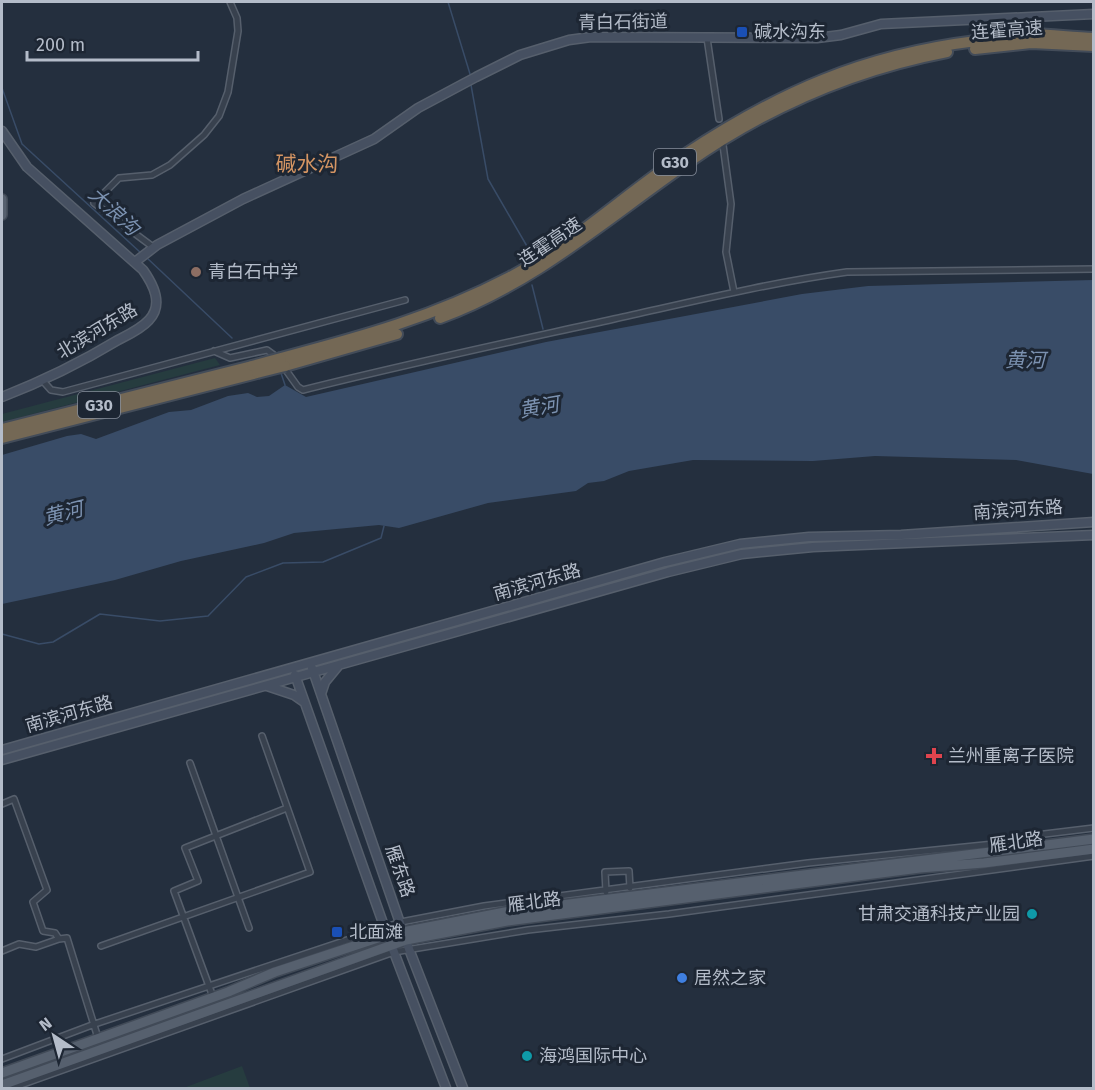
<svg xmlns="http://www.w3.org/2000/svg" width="1095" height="1090" font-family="'Fira Sans','Noto Sans SC',sans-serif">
  <rect width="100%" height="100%" fill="#242f3e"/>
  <path fill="#263c3f" d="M215 358 220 365 2 422V414Z
    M242 1066 250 1088H187L186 1087Z"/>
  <path fill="#394c67" d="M1093 280V474L1016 460 875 456 813 461 693 460 629 471 604 481 588 483 576 491 488 503 399 528 379 525 294 533 264 543 181 561 115 580 2 604V455L67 436 81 434 96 439 169 412 191 410 228 396 248 393 257 397 269 396 285 385 306 397 546 342 802 294 868 286Z"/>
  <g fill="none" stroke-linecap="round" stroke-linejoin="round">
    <path stroke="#394c67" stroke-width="1.5" d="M448 2 470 74
      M471 85 488 179 528 248
      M2 88 22 144 141 253
      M147 258 232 338
      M532 285 543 329
      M281 373 285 385
      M2 634 39 644 53 642 100 614 160 621 208 616 246 577 283 563 323 562 381 538 384 526"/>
    <defs>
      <path id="street" d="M707 38 719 119
        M723 145 731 204 726 252 734 292
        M153 247 94 203 119 178 152 175 170 165 204 135 219 116 228 92 238 31 237 18 230 2
        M214 351 230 358 267 350 278 358
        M283 366 298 387 303 390C406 364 510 342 614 319 691 302 768 283 847 272L1094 269
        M43 381 51 390 63 392 405 300
        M190 763 249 928
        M2 804 14 799 47 890 33 902 43 931 55 933 59 939 67 938 98 1038
        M606 892 605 872 629 871 630 888
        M101 946 310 872 262 736
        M2 951 19 944 36 947 59 939
        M213 997 174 891 198 881 185 848 287 808
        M2 1059 92 1025 401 922 484 906 808 863 994 844 1028 836 1094 828
        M12 1088 394 952 528 930 669 914 1094 856"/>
      <path id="secondary" d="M2 131 27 167 143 270C153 284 164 304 149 320 141 329 128 335 118 340 80 363 43 381 2 397
        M135 262 157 245 243 199 374 139 418 108 476 77 520 55 569 40 591 37 817 38 841 35 881 24 1094 14
        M312 668 409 949 463 1088
        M295 675 384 926 446 1088
        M267 686 294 695 304 702
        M321 694 325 682 339 665
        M2 750 665 562 740 544 809 537 901 535 1094 522
        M2 760 668 572 742 554 813 547 1094 535"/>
      <path id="primary" d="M2 199V215
        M2 1073 228 992 275 972 387 935 505 912 1094 839
        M2 1085 406 940 507 921 920 868 984 863 1094 849"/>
      <path id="highway" d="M975 49 1031 43 1094 46
        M440 318C535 283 604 221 686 164 764 109 853 70 947 52
        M281 358C364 336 433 317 510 277 573 244 625 194 684 155 779 92 863 55 976 41 995 39 1016 34 1035 34 1054 35 1074 37 1094 38
        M285 366 397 334
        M2 429 252 366
        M2 438 257 373"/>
    </defs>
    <use href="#street" stroke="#565f6c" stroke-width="8"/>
    <use href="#secondary" stroke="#565f6c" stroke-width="11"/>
    <use href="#primary" stroke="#414a57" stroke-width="12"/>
    <use href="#highway" stroke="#434c59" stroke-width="14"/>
    <use href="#street" stroke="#38414e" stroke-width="5"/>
    <use href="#secondary" stroke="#465061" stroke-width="8"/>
    <use href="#primary" stroke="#56606e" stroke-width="9"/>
    <use href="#highway" stroke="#746855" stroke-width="10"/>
    <defs>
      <path id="highway-bridge" d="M252 366 281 358
        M257 373 285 366"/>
    </defs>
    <use href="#highway-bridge" stroke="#434c59" stroke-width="14" stroke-linecap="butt"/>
    <use href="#highway-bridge" stroke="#746855" stroke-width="10"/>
  </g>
  <g fill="#1a4fb4" stroke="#1d2633" stroke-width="2">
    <rect x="736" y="26" width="12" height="12" rx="3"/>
    <rect x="331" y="926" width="12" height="12" rx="3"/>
  </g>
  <circle fill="#8d6e63" stroke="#1d2633" stroke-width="2" cx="196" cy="272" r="6"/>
  <path fill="#e0444e" stroke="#1d2633" stroke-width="2" d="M931 747h6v6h6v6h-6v6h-6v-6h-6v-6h6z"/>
  <g fill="#0f9aa8" stroke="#1d2633" stroke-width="2">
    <circle cx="1032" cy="914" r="6"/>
    <circle cx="527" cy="1056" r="6"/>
  </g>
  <circle fill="#3f7fe0" stroke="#1d2633" stroke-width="2" cx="682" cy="978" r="6"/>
  <g text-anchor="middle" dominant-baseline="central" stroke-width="6" stroke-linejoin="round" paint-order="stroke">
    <g fill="#1d2633" stroke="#878f9c" stroke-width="1.5">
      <rect x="654" y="149" width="42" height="26" rx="4.5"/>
      <rect x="78" y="392" width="42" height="26" rx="4.5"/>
    </g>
    <g font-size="16" font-weight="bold" fill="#b4bcc9">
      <text x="675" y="162">G30</text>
      <text x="99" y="405">G30</text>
    </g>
    <g font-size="18" fill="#b4bcc9" stroke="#1d2633">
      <text transform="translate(623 22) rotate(-1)">青白石街道</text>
      <text transform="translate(1007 30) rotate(-4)">连霍高速</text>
      <text transform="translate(550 242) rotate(-34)">连霍高速</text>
      <text transform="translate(97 331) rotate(-31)">北滨河东路</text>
      <text transform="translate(1018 510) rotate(-4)">南滨河东路</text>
      <text transform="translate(537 582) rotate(-16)">南滨河东路</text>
      <text transform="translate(69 714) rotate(-16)">南滨河东路</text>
      <text transform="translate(1016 842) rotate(-8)">雁北路</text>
      <text transform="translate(400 871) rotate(71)">雁东路</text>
      <text transform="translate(534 902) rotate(-7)">雁北路</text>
    </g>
    <g font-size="18" fill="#b4bcc9" stroke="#1d2633" text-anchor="start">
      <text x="754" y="32">碱水沟东</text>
      <text x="208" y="272">青白石中学</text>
      <text x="948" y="756">兰州重离子医院</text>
      <text x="1020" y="914" text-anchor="end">甘肃交通科技产业园</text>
      <text x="349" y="932">北面滩</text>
      <text x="694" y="978">居然之家</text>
      <text x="539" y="1056">海鸿国际中心</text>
    </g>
    <g font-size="20" font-style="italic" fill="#7c92b1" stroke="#1d2633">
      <text transform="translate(114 211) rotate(43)">大浪沟</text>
      <text transform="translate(1025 360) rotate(1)">黄河</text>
      <text transform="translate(539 407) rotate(-10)">黄河</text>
      <text transform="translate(63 513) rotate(-14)">黄河</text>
    </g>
    <g font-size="21" fill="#d59563" stroke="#1d2633">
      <text x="307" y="164">碱水沟</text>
    </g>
  </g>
  <rect width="1095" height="1090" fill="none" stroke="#b4bcc9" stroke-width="6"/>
  <g transform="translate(54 1036) rotate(324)" stroke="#1d2633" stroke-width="4.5" paint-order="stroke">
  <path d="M0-4.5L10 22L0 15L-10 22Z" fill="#b4bcc9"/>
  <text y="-9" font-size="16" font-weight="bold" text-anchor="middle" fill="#b4bcc9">N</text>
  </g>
  <path d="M27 51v9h171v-9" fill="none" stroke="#b4bcc9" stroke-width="3"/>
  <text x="36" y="51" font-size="18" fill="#b4bcc9" stroke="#1d2633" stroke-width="4.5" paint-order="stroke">200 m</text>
</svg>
